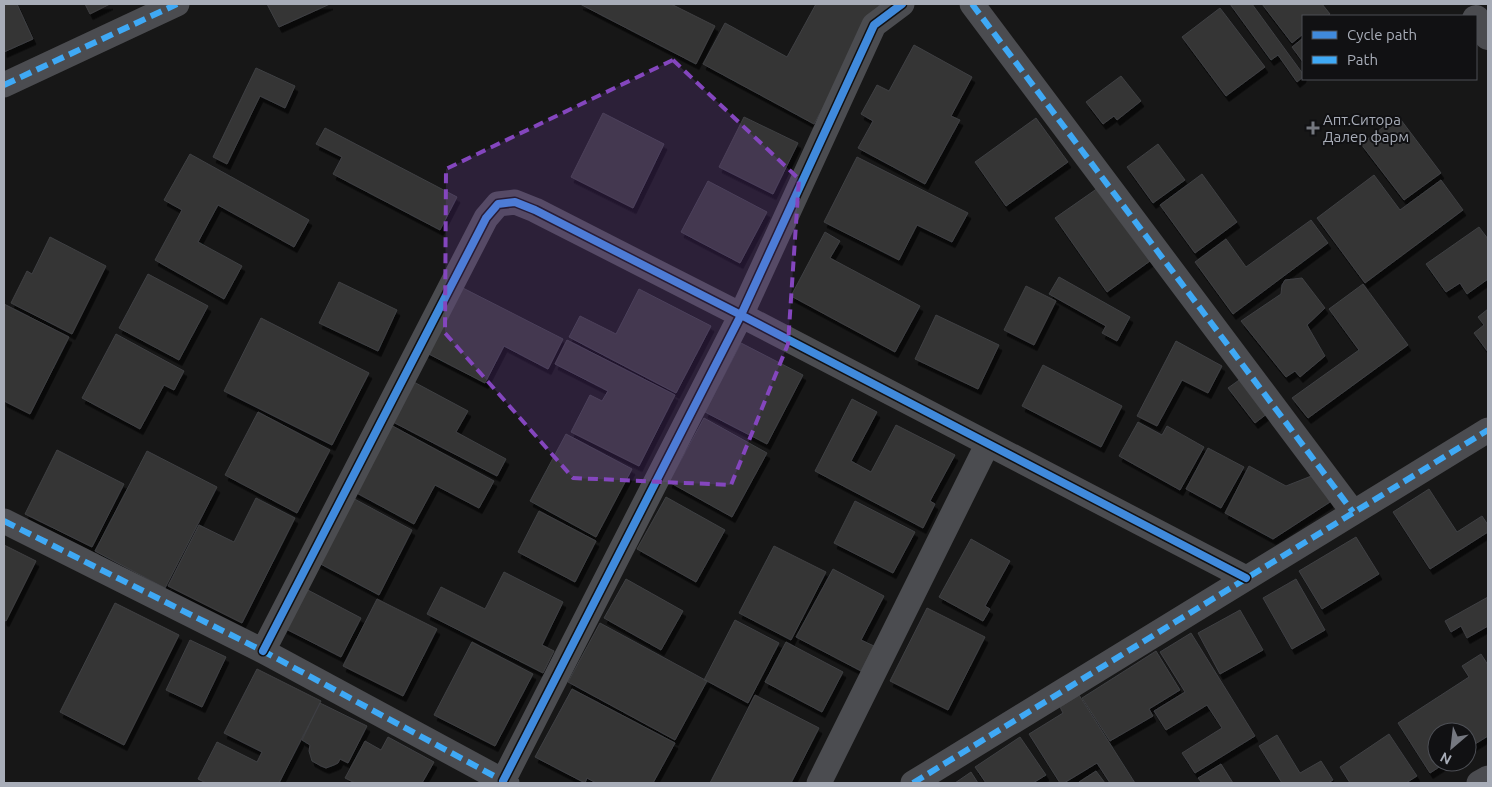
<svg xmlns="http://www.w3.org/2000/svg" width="1492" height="787" font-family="Ubuntu,sans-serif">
  <defs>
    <filter id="shadow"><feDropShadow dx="3" dy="5.5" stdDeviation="0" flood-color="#0009"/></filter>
  </defs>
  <rect width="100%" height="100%" fill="#171717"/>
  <path fill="#353536" stroke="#3f4043" filter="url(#shadow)" d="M4 4H17L33 39 4 52Z
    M85 4H110L90 14Z
    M267 4H330L279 27Z
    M580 4H671L715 26 696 64Z
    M816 4H880L814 124 703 64 725 23 787 57Z
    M1230 4H1252L1303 74V77L1297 82 1278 55 1271 60Z
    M1262 4H1322L1330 14 1327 16H1303V34L1292 43Z
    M1220 8 1265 67 1226 96 1182 37Z
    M1303 38V62L1292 47Z
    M914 45 972 77 951 116 960 120 925 184 858 148 873 121 861 114 877 85 889 91Z
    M256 68 295 86 285 108 260 96 227 164 213 157Z
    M1121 76 1141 101 1117 120 1114 116 1103 124 1086 102Z
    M603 113 664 144 633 208 571 177Z
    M1398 116 1441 173 1404 200 1361 144Z
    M744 117 798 143 773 194 719 167Z
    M1036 118 1068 162 1006 206 975 162Z
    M325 128 457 197 440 230 333 174 342 157 316 144Z
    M1158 144 1185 180 1153 203 1127 167Z
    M190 154 309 220 294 247 218 205 198 242 242 266 224 299 155 260 182 210 164 200Z
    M857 157 968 213 952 242 917 225 899 260 824 222Z
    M1202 174 1237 222 1195 253 1160 205Z
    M1374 175 1400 210 1441 180 1463 210 1365 283 1317 218Z
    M708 181 767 212 740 263 681 232Z
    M1098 188 1150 261 1107 292 1055 218Z
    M1311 220 1328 243 1233 314 1195 262 1226 239 1246 267Z
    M1479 227 1488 239V279L1467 294 1460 283 1446 292 1426 264Z
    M825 232 840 241 830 258 920 306 895 352 791 296Z
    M50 237 106 266 72 334 11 303 27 271 32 274Z
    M148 274 208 306 179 360 119 328Z
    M1059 277 1130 317 1117 341 1102 333 1106 326 1049 294Z
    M1302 278 1325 308 1307 325 1325 356 1300 377 1295 371 1286 377 1241 321 1281 294 1282 285 1285 280Z
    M339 282 397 310 378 351 319 323Z
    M1363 284 1408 345 1308 418 1292 398 1359 350 1329 309Z
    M457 285 563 339 548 369 504 346 485 383 423 351Z
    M1026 286 1056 301 1034 345 1004 330Z
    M639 289 711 326 676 393 569 337 580 316 616 334Z
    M4 304 69 337 30 414 4 401Z
    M1488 309V352L1474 333 1484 325 1478 317Z
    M936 315 999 345 978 389 915 359Z
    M261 318 369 373 332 445 224 391Z
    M116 334 184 371 174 390 164 385 140 429 82 398Z
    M567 340 675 395 639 466 571 432 590 395 602 401 608 391 555 364Z
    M1176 341 1222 366 1208 393 1182 380 1157 426 1137 416Z
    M741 343 803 375 767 444 705 412Z
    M1043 365 1122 406 1101 447 1022 406Z
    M1242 378 1268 413 1255 423 1228 388Z
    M412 381 468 411 456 432 506 459 497 476 391 421Z
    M852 399 877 412 851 461 871 472 896 425 955 455 930 501 935 504 923 528 815 471Z
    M258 412 330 450 297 513 225 475Z
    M704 418 767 453 732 517 669 482Z
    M1138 422 1162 435 1167 426 1204 447 1180 490 1119 456Z
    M387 423 494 481 479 508 435 485 414 524 351 490Z
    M566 434 632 469 596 537 530 501Z
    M1208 448 1244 467 1221 508 1186 489Z
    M57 450 124 484 92 547 25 514Z
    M147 451 217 487 165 588 95 551Z
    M1249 466 1286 486 1314 475 1330 502 1273 539 1225 513Z
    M1429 489 1457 532 1482 516 1488 525V532L1430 569 1393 512Z
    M349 496 412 530 379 595 315 561Z
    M666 497 725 530 696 582 637 549Z
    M256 498 295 518 242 623 168 586 199 525 234 542Z
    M855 501 915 532 893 573 834 543Z
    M539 511 596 541 575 582 518 552Z
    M1356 537 1379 574 1322 609 1299 571Z
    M971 539 1010 561 985 606 990 609 983 621 939 597Z
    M4 545 36 561 6 621 4 620Z
    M774 546 826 572 791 640 739 613Z
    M833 569 884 596 861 640 874 646 861 671 796 637Z
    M504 572 563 602 542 645 554 651 543 673 427 614 441 587 485 609Z
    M626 579 683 611 661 650 604 618Z
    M1296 579 1325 630 1292 649 1263 598Z
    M304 588 361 618 341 657 284 628Z
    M1488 597V626L1467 638 1461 626 1451 632 1445 621Z
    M377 599 437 629 403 696 343 666Z
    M115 603 179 635 124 745 60 712Z
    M927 608 985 637 948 710 890 681Z
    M1240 610 1263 650 1220 674 1198 633Z
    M735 620 779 643 748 703 707 681 704 680Z
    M600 623 707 681 675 740 568 682Z
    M1191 633 1255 736 1195 773 1182 753 1222 728 1207 705 1166 730 1154 711 1185 692 1160 652Z
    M190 640 226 657 202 707 166 690Z
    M472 642 533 674 495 746 434 715Z
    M786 642 843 672 822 712 765 682Z
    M1156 651 1180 690 1149 709 1153 716 1110 741 1082 698Z
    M1481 654 1488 665V736L1467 749V732H1437V762H1447L1430 773 1398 723 1469 677 1462 666Z
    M257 669 321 701 279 783H206L198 779 217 742 257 762 262 752 224 733Z
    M572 689 675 743 653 783H596L587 778 585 783 535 757Z
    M755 695 819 728 791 783H710Z
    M1079 695 1135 783H1110L1097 763 1064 783H1060L1029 734 1063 713 1060 707Z
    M320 703 367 726 348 763 340 759 338 763 334 765 326 768 321 766 312 761 309 751 310 745 302 740Z
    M1389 734 1417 776 1406 783H1349H1350L1340 767Z
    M1277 735 1300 773 1321 761 1333 780 1328 783H1282L1259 746Z
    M388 737 434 762 422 783H355L345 778 365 741 381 750Z
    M1020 737 1046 775 1033 783H986L975 767Z
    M1221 764 1233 783H1202L1198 778Z
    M1096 771 1105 783H1080L1079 782Z
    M971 772 978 783H955Z"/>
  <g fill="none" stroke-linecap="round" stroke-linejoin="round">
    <path stroke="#4b4c50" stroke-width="25" d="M972 4 1353 512
      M4 85 177 4
      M4 521 263 651 507 783
      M263 651 486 218 498 204 515 202 535 210 741 315 1246 578
      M503 781 741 315 874 25 902 4
      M819 783 987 445
      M913 783 1488 430
      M1479 783 1488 778"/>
    <path stroke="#4b4c50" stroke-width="28" d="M1476 19 1488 36"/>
    <path stroke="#3fa9f5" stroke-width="6" stroke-dasharray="12 6" stroke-linecap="butt" d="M972 4 1353 512
      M4 85 177 4
      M4 521 263 651 507 783
      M913 783 1488 430"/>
    <defs>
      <path id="cycleway" d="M263 651 486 218 498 204 515 202 535 210 741 315 1246 578
        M503 781 741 315 874 25 902 4"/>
    </defs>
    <use href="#cycleway" stroke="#111113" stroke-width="11"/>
    <use href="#cycleway" stroke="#408adc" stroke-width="8"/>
  </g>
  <path fill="#8446be" fill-opacity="0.2" stroke="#8446be" stroke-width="4" stroke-dasharray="10 6" stroke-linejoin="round" d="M673 60 799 179 788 344 731 485 573 478 445 333 446 169Z"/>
  <path fill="#757880" stroke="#111113" stroke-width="2" d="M1310.5 120.5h5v5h5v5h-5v5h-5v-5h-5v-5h5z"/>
  <g text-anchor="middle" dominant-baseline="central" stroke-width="4" stroke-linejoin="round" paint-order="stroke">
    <g font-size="15" fill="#a8adb8" stroke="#111113" text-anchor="start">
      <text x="1323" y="119">Апт.Ситора<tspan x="1323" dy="17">Далер фарм</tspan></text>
    </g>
  </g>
  <rect width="1492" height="787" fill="none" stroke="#a8adb8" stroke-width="10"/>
  <rect x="1302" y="15" width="175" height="65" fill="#111113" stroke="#4d4f55"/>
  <rect x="1312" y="31" width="25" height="8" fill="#408adc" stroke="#4d4f55"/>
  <text x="1347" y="40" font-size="15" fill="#a8adb8">Cycle path</text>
  <rect x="1312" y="56" width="25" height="8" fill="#3fa9f5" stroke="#4d4f55"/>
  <text x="1347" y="65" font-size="15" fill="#a8adb8">Path</text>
  <g transform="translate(1452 747) rotate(208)"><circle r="24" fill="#111113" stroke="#4d4f55"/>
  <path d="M0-4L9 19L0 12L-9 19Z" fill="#757880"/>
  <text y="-8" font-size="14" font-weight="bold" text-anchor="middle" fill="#a8adb8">N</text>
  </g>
</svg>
